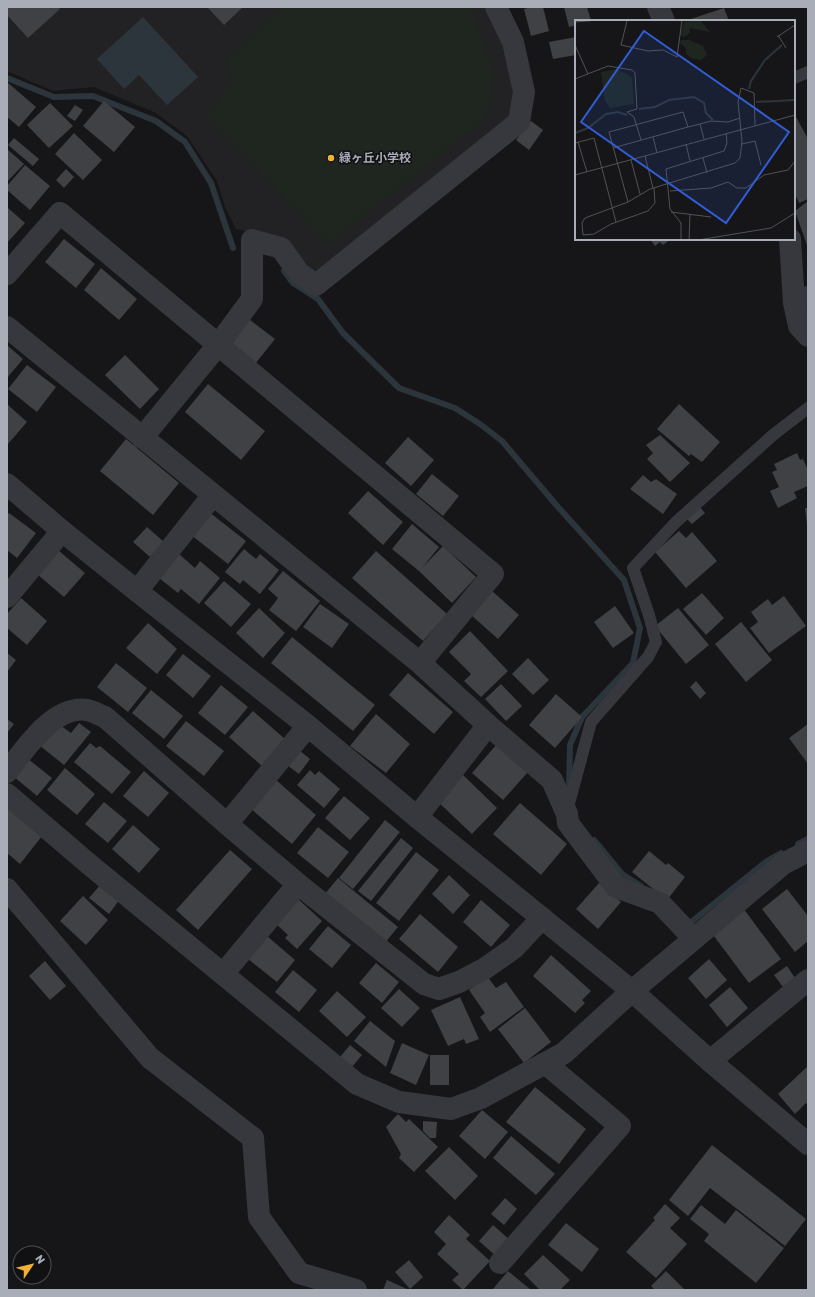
<svg xmlns="http://www.w3.org/2000/svg" width="815" height="1297" font-family="Rubik,'Noto Sans JP',sans-serif">
  <rect width="100%" height="100%" fill="#161618"/>
  <path fill="#222225" d="M7 7H486L508 57 517 93 509 118 320 272 309 267 284 238 236 229 225 207 217 181 187 136 156 113 94 87 53 91 7 71Z"/>
  <path fill="#1e261f" d="M281 7H471L494 77 486 118 328 245 207 117 231 81 225 59Z"/>
  <path fill="#2c353c" d="M143 17 198 77 167 105 139 75 124 89 97 59Z"/>
  <g fill="none" stroke-linecap="round" stroke-linejoin="round">
    <path stroke="#2c353c" stroke-width="6" d="M7 78 54 97 93 96 156 121 185 142 211 183 233 248
      M284 271 293 283 318 299 343 333 399 388 455 408 480 424 502 441 558 507 624 580 640 628 633 663 582 717 570 745 569 788
      M594 840 622 874 641 886
      M798 844 808 839
      M686 923H690L767 861 781 853"/>
  </g>
  <path fill="#404145" d="M7 7H58L60 9 28 38 7 15Z
    M207 7H243L224 25Z
    M531 7H543L549 31 531 36 524 9Z
    M564 7H587L591 21H576V25L569 27Z
    M724 8 729 21H692L691 19Z
    M576 37V55L553 59 549 42Z
    M7 82 36 107 19 127 7 117Z
    M104 101 135 127 114 152 83 126Z
    M50 103 73 126 49 148 27 125Z
    M75 105 83 110 75 121 67 116Z
    M794 113 808 139V199L799 203 794 192Z
    M531 121 543 130 529 150 516 140Z
    M74 133 102 160 83 180 55 154Z
    M14 138 39 159 33 166 8 145Z
    M7 149 24 164 7 182Z
    M25 165 50 186 30 210 7 190V186Z
    M66 169 74 177 64 188 56 180Z
    M808 201V248L795 211Z
    M7 207 25 223 7 243Z
    M64 239 95 264 76 288 45 262Z
    M650 239H671L663 245 660 242 655 246Z
    M101 268 137 299 119 320 84 290Z
    M245 316 275 339 255 364 225 341Z
    M7 345 23 359 7 378Z
    M125 355 159 389 140 409 105 375Z
    M27 365 56 387 37 412 8 389Z
    M208 384 265 431 241 460 185 412Z
    M7 404 27 422 7 445Z
    M679 404 720 442 702 462 691 454 689 456 657 429Z
    M660 435 690 463 670 482 647 459 653 453 646 445Z
    M408 437 434 460 411 486 385 463Z
    M126 439 179 483 153 515 100 471Z
    M797 453 800 460 803 459 808 470V486L794 492 797 498 778 508 770 491 779 487 772 472 777 470 774 464Z
    M432 474 459 496 443 516 416 494Z
    M643 475 651 482 656 479 677 494 663 514 630 489Z
    M368 491 403 522 383 545 348 513Z
    M699 506 705 513 692 524 685 517Z
    M805 508H808V525H807Z
    M209 512 246 541 228 564 191 535Z
    M9 513 36 533 17 558 7 550V515Z
    M412 524 439 547 422 568 443 546 476 577 452 603 419 571 392 549Z
    M147 527 164 542 150 557 133 542Z
    M679 531 686 538 692 532 717 561 686 588 655 552Z
    M244 549 256 559 260 554 279 570 260 594 243 580 240 584 225 572Z
    M58 550 85 573 64 597 37 574Z
    M376 551 447 614 423 641 352 578Z
    M179 554 195 568 200 561 220 578 199 604 181 589 178 593 159 578Z
    M283 571 320 601 296 631 269 610 278 598 268 589Z
    M224 581 251 604 231 627 204 603Z
    M491 590 519 615 498 639 470 614Z
    M702 593 724 618 706 635 683 609Z
    M784 596 806 626 769 653 750 628 758 622 751 612 768 599 772 605Z
    M21 598 47 621 27 645 7 628V614Z
    M320 604 349 624 332 648 303 627Z
    M615 606 634 633 613 648 594 622Z
    M259 608 285 633 263 658 236 633Z
    M678 608 709 645 686 664 655 626Z
    M741 622 772 660 746 682 715 644Z
    M148 623 177 649 157 674 126 648Z
    M470 631 508 671 481 697 464 681 471 674 449 652Z
    M292 637 375 705 353 731 271 663Z
    M7 653 16 660 7 672Z
    M183 654 211 676 193 698 166 675Z
    M528 658 549 680 533 695 512 674Z
    M116 663 147 688 128 712 97 687Z
    M408 673 453 712 434 734 389 695Z
    M696 681 706 693 700 699 690 687Z
    M501 684 522 706 506 721 485 699Z
    M221 685 248 707 225 735 198 713Z
    M151 690 183 716 164 739 132 713Z
    M556 694 582 717 555 748 529 725Z
    M253 711 285 739 262 766 229 737Z
    M376 714 410 744 386 773 350 746Z
    M7 719 14 724 7 733Z
    M186 721 224 751 204 776 166 746Z
    M57 723 71 733 79 723 91 732 64 765 39 745Z
    M808 724V764L789 738Z
    M90 743 96 748 100 746 131 772 112 794 74 762Z
    M497 744 528 772 503 800 472 773Z
    M299 750 310 759 299 774 287 765Z
    M27 758 52 778 37 796 13 776Z
    M65 768 95 794 77 815 47 790Z
    M310 770 315 775 319 771 340 789 324 808 297 785Z
    M144 771 169 793 148 817 123 796Z
    M461 773 497 808 472 834 436 800Z
    M276 780 316 815 292 844 251 809Z
    M344 796 370 818 350 840 325 818Z
    M104 802 127 821 108 843 85 824Z
    M520 803 567 844 541 875 493 834Z
    M7 806 42 836 20 864 7 853Z
    M385 820 400 832 353 889 339 878Z
    M133 825 160 849 139 873 112 849Z
    M318 827 349 852 328 878 297 853Z
    M401 838 413 848 371 901 358 891Z
    M230 850 252 869 198 930 176 910Z
    M649 851 666 865 668 863 685 877 667 900 632 872Z
    M416 852 439 870 399 921 376 903Z
    M449 875 470 895 453 914 432 894Z
    M338 878 398 927 384 944 324 895Z
    M599 883 621 902 598 929 576 909Z
    M101 884 120 899 109 914 89 898Z
    M787 889 808 916V941L795 952 762 909Z
    M83 896 108 920 86 945 60 921Z
    M297 898 322 921 297 949 285 938 288 935 274 922Z
    M481 900 510 925 491 947 463 922Z
    M743 908 781 959 749 983 711 932Z
    M420 914 458 947 438 972 399 939Z
    M328 926 351 945 332 968 309 949Z
    M267 936 295 960 277 982 248 959Z
    M551 955 591 991 582 1000 585 1003 575 1013 533 976Z
    M709 959 727 980 706 999 688 978Z
    M45 961 66 986 50 1000 29 976Z
    M376 963 399 982 382 1003 359 983Z
    M787 966 795 978 783 987 774 975Z
    M293 970 317 990 299 1012 275 992Z
    M487 976 496 988 506 982 524 1007 490 1032 480 1017 485 1013 469 990Z
    M730 987 748 1008 727 1027 709 1005Z
    M399 989 420 1008 402 1027 381 1008Z
    M337 991 366 1017 347 1037 319 1011Z
    M460 997 479 1039 466 1044 464 1039 448 1046 431 1010Z
    M525 1008 551 1042 524 1063 498 1029Z
    M370 1021 395 1041 386 1067 354 1041Z
    M402 1043 429 1055 416 1085 390 1073Z
    M350 1045 362 1055 352 1067 340 1057Z
    M430 1055H449V1085H430Z
    M808 1066V1105L806 1103 795 1114 778 1094Z
    M535 1087 586 1129 559 1164 506 1122Z
    M482 1110 508 1132 485 1159 459 1136Z
    M398 1114 406 1122 409 1119 438 1147 414 1172 399 1158 401 1154 386 1127Z
    M423 1121 437 1122 436 1138H430L423 1131Z
    M511 1136 555 1174 536 1195 493 1158Z
    M712 1145 806 1219 785 1246 710 1188 688 1216 669 1200Z
    M449 1147 478 1176 455 1200 425 1171Z
    M505 1198 517 1209 504 1225 491 1214Z
    M665 1204 680 1218 670 1228 687 1244 656 1278 626 1252 655 1220 653 1218Z
    M701 1205 725 1224 736 1210 784 1248 756 1283 704 1241 709 1234 690 1219Z
    M449 1215 470 1235 466 1239 490 1261 463 1290 452 1280 459 1274 437 1254 446 1244 434 1232Z
    M566 1223 599 1249 582 1272 548 1245Z
    M493 1225 511 1241 497 1257 479 1241Z
    M543 1255 570 1280 560 1290H540L524 1274Z
    M409 1260 423 1277 410 1289 395 1272Z
    M508 1271 531 1290 493 1289Z
    M666 1271 685 1290H655L651 1286Z
    M387 1280 409 1290H383Z"/>
  <g fill="none" stroke-linecap="round" stroke-linejoin="round">
    <path stroke="#37383d" stroke-width="12" d="M794 78 808 72
      M567 811 591 722 648 657 656 642 649 615 633 568 676 522 773 435 808 408"/>
    <path stroke="#37383d" stroke-width="22" d="M658 7 664 21
      M790 239 794 303 808 297
      M7 274 60 213 493 574 420 663 488 725 417 817
      M794 303 799 326 808 336
      M7 327 420 663
      M142 438 218 345 252 299V240L281 248 299 273 316 285 519 122 524 92 513 42 496 7
      M137 591 213 495
      M7 597 62 531
      M488 725 552 780 567 814 568 823 616 887 660 903 694 939
      M7 772C25 749 53 705 87 710 93 711 99 715 105 717L227 824 298 884 424 984 439 989 459 982 484 969 514 948 542 918
      M7 794 90 865 357 1084 399 1102 451 1109 481 1098 564 1053 632 991 783 864 808 851
      M227 824 308 726
      M7 889 150 1058 253 1138 259 1217 299 1273 356 1290
      M223 974 298 884
      M710 1061 808 980
      M500 1263 620 1126 545 1063"/>
    <path stroke="#37383d" stroke-width="22" d="M7 484 62 531 137 591 308 726 417 817 632 991 710 1061 808 1144"/>
  </g>
  <circle fill="#f2b134" stroke="#111113" stroke-width="1.5" cx="331" cy="158" r="4"/>
  <g text-anchor="middle" dominant-baseline="central" stroke-width="3" stroke-linejoin="round" paint-order="stroke">
    <g font-size="12" font-weight="bold" fill="#a8adb8" stroke="#111113" text-anchor="start">
      <text x="339" y="158">緑ヶ丘小学校</text>
    </g>
  </g>
  <g transform="translate(575 20)">
    <rect width="220" height="220" fill="#161618"/>
    <path d="M125 0 135 12 115 8V13L109 17 105 15 109 2ZM107 20H114L128 26 132 35 126 40 116 38 111 34V28L104 23ZM42 49 57 57 59 84 35 88 30 81 26 52Z" fill="#1e261f"/>
    <path fill="none" stroke="#2c353c" stroke-width="2" d="M174 69 176 61 190 40 207 25M181 82 220 80M64 89 80 87 94 80 119 77 129 83 131 93 138 100M0 113 13 108 31 94 43 92 52 95"/>
    <path fill="none" stroke="#505258" stroke-width="1" d="M51 0H80M52 1 46 25 73 31 88 30 102 37 107 0M0 2 24 0M203 15 211 28M202 17 220 5M0 25 13 54M0 59 33 46 57 50 60 53 62 89 52 92 59 97 66 120M125 104 136 101 153 102 165 98M78 117 82 133M3 122 12 152M0 123 19 118 41 202M111 124 115 141M167 124 180 121 186 145M38 128 113 107M70 136 78 168M128 138 132 153M56 140 65 174M0 155 220 95M79 168 80 183 73 191 36 204 19 214 8 215 7 203 10 198 53 182 75 169 160 143 165 138 167 121 163 82 166 68 179 73 180 105M95 171 136 168 153 162 162 168H171L189 155 213 150 220 141M53 182 34 112 108 92 113 107 125 104 129 119M96 192 136 197M106 220V203L95 189 91 149 149 131 152 123 151 113M114 220 115 194M123 220 196 208 220 193"/>
    <path fill="#325cd3" fill-opacity="0.15" stroke="#325cd3" stroke-width="2" d="M69 11 214 112 151 203 6 102Z"/>
    <rect width="220" height="220" fill="none" stroke="#a8adb8" stroke-width="2"/>
  </g>
  <rect width="815" height="1297" fill="none" stroke="#a8adb8" stroke-width="16"/>
  <g transform="translate(32 1265) rotate(55)"><circle r="19" fill="#111113" stroke="#4d4f55"/>
  <path d="M0-3L7 15L0 10L-7 15Z" fill="#f2b134"/>
  <text y="-6" font-size="11" font-weight="bold" text-anchor="middle" fill="#a8adb8">N</text>
  </g>
</svg>
